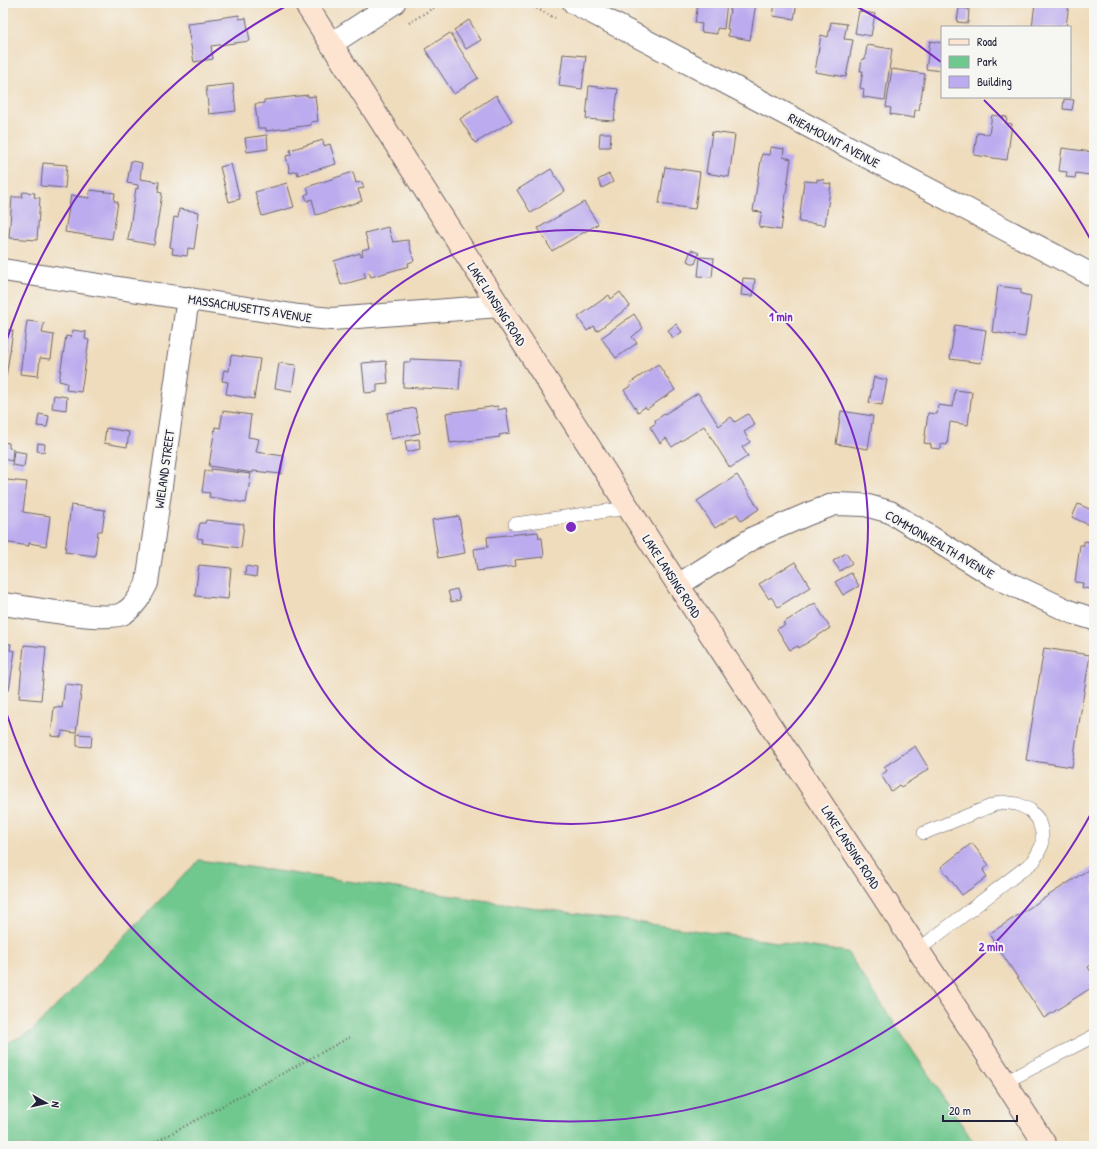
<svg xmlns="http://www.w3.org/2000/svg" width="1097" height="1149" font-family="'Patrick Hand',sans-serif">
  <rect width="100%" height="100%" fill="#f6f6f2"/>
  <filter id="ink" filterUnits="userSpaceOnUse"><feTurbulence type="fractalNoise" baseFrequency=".025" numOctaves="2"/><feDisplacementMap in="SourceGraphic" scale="8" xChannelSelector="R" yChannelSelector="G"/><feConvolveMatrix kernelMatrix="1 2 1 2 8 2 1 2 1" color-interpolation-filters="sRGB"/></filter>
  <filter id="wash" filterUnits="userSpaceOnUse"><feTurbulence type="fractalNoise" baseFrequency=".012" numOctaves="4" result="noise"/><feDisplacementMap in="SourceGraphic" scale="16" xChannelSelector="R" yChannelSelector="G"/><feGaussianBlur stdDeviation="0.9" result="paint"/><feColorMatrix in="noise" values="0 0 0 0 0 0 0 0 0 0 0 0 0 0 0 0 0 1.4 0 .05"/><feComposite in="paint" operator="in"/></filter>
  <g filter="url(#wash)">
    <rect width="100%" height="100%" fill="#efdcbc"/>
    <path fill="#6fc88e" stroke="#487564" d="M199 860 847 952 976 1146H3V1045L31 1032Z"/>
    <g id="blocks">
      <path fill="#bcabee" d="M698 3H727L724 29 717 28V34L701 32 702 24 695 23Z
        M731 3H756L750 40 728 36 729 29H727Z
        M775 3H797L794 19 773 16Z
        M1035 3H1069L1066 27H1032Z
        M959 8 969 9 968 23 957 22Z
        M859 11 875 14 871 36 855 33Z
        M239 15V19L246 18 250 41 211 46 213 59 194 62 187 24 205 22V20Z
        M469 20 481 40 466 49 454 30Z
        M831 22 847 24 844 39 853 40 846 77 815 72 821 35 828 37Z
        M450 33 478 78 454 94 425 49Z
        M930 41 942 43V71L926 69Z
        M867 45 892 49 885 100 863 97 864 89 860 88 863 71H860L862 59H865Z
        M563 54 586 56 582 89 559 86Z
        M892 69 925 74 919 110H915L914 118 890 114 891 108 886 107Z
        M233 84 236 111 209 114 206 87Z
        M589 86 618 89 614 121 586 119Z
        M308 95V97L315 96 318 121 311 122V125L266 131V128H258L255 104 264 103V100Z
        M496 95 512 121 475 143 460 119Z
        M1064 99 1074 100 1072 110 1063 109Z
        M992 115 1007 117 1006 123 1012 124 1007 160 974 155 977 133 989 134Z
        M712 132 735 135 729 177 706 173Z
        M600 133H611L610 147H599Z
        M267 135 268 149 247 152 245 138Z
        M323 140 324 146 330 144 336 164 298 175 297 171 290 173 286 156 291 155 290 150Z
        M771 147 784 149 783 157 791 159 781 230 759 227 762 212 753 211 762 154 770 155Z
        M1062 148 1092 152 1089 175 1076 173 1075 178 1066 177 1067 172 1059 171Z
        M131 161 142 163 140 179 159 182 158 192 162 193 154 245 128 240 136 188 138 189V185L127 183Z
        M43 163 67 165 65 188 41 186Z
        M231 164 240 199 229 202 220 167Z
        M665 167 700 172 695 209 659 204Z
        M551 169 565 191 531 213 517 190Z
        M353 172 356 183 362 182 364 188 358 189 362 201 316 215 312 199 307 201 305 195 309 193 307 187Z
        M609 174 613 182 602 188 598 180Z
        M817 179 824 180 823 183 831 184 825 225 799 222 804 181 817 182Z
        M287 183 294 207 262 216 255 192Z
        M90 190 115 193 114 201 118 202 112 239 65 232 71 195 89 198Z
        M23 192 35 193 34 197 40 198 37 240 9 238 12 197H22Z
        M584 202 598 224 552 251 538 228Z
        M179 209 199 212 194 249 188 248 187 256 172 254 173 248 170 247 174 217 178 218Z
        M388 227 393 242 408 240 414 261 408 263 409 266 371 277 369 272 364 273 366 278 341 285 334 261 360 253 361 256 363 255 362 250 369 248 365 233Z
        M691 250 699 253 695 264 687 261Z
        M700 257 714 258 712 277 698 276Z
        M743 278 755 279 753 296 741 295Z
        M998 286 1021 289V294L1031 296 1025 337 992 332Z
        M620 292 630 306 597 331 594 326 587 331 578 317 609 295 611 299Z
        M634 314 643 328 632 337 637 343 616 358 601 338Z
        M27 321 44 323 42 333 54 335 51 359 40 358 38 376 20 374Z
        M676 324 682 332 673 338 668 330Z
        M955 325 986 330 981 363 950 359Z
        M3 329 13 331 6 377H3Z
        M72 330 86 332 85 339 89 340 81 392 66 390 67 383 59 381 66 336 71 337Z
        M231 355 260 359 254 399 226 394 228 382 222 381 224 370 229 371Z
        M411 359 461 361 459 390 403 387 404 362H410Z
        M386 361 388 383 377 384V392L365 393 362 363Z
        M279 363 296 365 292 391 275 388Z
        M658 364 675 390 647 409 645 407 638 412 624 390 631 386 630 383Z
        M874 377 887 380 882 405 869 403Z
        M955 390 972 392 968 425 950 422 947 445 941 444V449L931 448V444L924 443 928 413 937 414 938 405 953 407Z
        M698 393 719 426 731 417 735 422 748 414 755 425 744 432 750 442 742 447 748 456 730 468 704 426 672 447 666 438 660 443 650 427 656 423 655 420Z
        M54 395 67 397 66 410 52 408Z
        M498 406V410L506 408 510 433 499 435 500 437 450 443 446 413Z
        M415 408 420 433 391 439 387 413Z
        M223 411 251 415 248 437 259 439 256 452 284 456 281 474 253 471V473L209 466 215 427 220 428Z
        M841 411 873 416 868 449 836 444Z
        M39 414 49 416 47 427 37 426Z
        M106 428 129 432 127 447 104 443Z
        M419 439 420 449 407 452 405 441Z
        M3 442 9 443V448L13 449 12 461 3 459Z
        M38 443 45 444 44 452 37 451Z
        M14 451 26 453 24 467 12 465Z
        M211 469 251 474 246 503 209 497 210 493 202 492 205 471 211 472Z
        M737 475 759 509 741 521 737 514 715 528 697 501Z
        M7 480 27 482 23 512 50 516 46 546 29 543V546L3 542V511Z
        M1078 504 1094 511V518L1091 526 1072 517Z
        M71 505 105 510 102 531H98L95 556 65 552Z
        M459 516 465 553 438 558 432 520Z
        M206 520 244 524 241 548 202 543 203 539 197 538 200 523H205Z
        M538 532 539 538H542L544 557 515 560 516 566 477 571 474 549 488 547 487 537Z
        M1084 541 1091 542 1090 546 1094 547V586L1092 585V589L1082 588 1083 583 1075 582 1080 545H1084Z
        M846 553 852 563 840 571 833 561Z
        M795 562 810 587 778 607 771 597 769 599 759 584Z
        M199 565 231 568 228 599 195 596Z
        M246 566 257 568 256 577 245 575Z
        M851 573 859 586 843 595 835 582Z
        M457 589 460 600 451 602 448 591Z
        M815 603 830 628 799 648 798 646 790 650 777 629 785 625 783 623Z
        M3 643 11 644 10 650 15 651 9 690 3 689Z
        M24 645 46 647 41 700 19 698Z
        M1044 648 1090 655 1072 767 1026 760Z
        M65 684 82 686 76 733 62 731 61 737 51 736 54 707 62 708Z
        M77 734 92 735 91 747 77 746Z
        M915 746 929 769 901 787 899 785 891 791 881 775 887 771 884 767Z
        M972 843 989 865 983 870 987 877 962 895 941 867Z
        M1094 866V963L1088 967 1094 977V986L1044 1018 989 934Z"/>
    </g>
  </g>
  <g filter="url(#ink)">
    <use href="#blocks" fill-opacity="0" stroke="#6a6368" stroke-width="1"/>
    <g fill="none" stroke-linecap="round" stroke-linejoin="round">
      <defs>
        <path id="lane" d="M515 524 628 508
          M918 950 1034 861 1042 845V832L1038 819 1030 810 1017 804 1001 802 924 833
          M1005 1082 1094 1036"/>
        <path id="street" d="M574 3 1094 276
          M331 44 394 3
          M3 270 299 316 332 319 499 306
          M678 585 755 537 808 514 835 504 865 505 890 512 992 575 1071 612 1094 619
          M3 604C26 607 105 622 122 614 135 607 141 595 147 583L188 298"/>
        <path id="secondary" d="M305 3 678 585 1005 1082 1046 1146"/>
      </defs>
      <use href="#lane" stroke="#6a6368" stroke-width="14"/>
      <use href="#street" stroke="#6a6368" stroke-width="24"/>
      <use href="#secondary" stroke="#6a6368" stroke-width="24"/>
      <path stroke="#6a6368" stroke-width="2.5" stroke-dasharray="1 3" stroke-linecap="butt" d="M526 3 555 18
        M409 23 441 3
        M148 1146 352 1036"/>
      <use href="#lane" stroke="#fff" stroke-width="13"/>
      <use href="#street" stroke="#fff" stroke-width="22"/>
      <use href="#secondary" stroke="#fde4d1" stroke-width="22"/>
    </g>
  </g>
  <g fill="none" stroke="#7b2cbf" stroke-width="2">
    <circle cx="571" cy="527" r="297"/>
    <path d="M1093 810A594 594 0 0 1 4 706M4 348A594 594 0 0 1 288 5M854 5A594 594 0 0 1 941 62M984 100A594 594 0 0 1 1093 244"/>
  </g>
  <g text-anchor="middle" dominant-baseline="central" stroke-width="4" stroke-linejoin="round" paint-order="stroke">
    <g font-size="13" fill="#22223b" stroke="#f6f6f2">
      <text transform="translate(834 140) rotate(28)">RHEAMOUNT AVENUE</text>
      <text transform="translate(497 304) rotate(57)">LAKE LANSING ROAD</text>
      <text transform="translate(250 308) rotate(9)">MASSACHUSETTS AVENUE</text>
      <text transform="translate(164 469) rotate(-82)">WIELAND STREET</text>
      <text transform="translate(940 544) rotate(30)">COMMONWEALTH AVENUE</text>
      <text transform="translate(672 576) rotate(57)">LAKE LANSING ROAD</text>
      <text transform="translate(851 847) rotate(57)">LAKE LANSING ROAD</text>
    </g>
  </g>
  <circle cx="571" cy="527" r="6" fill="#7b2cbf" stroke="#f6f6f2" stroke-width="2"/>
  <g font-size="12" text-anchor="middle" font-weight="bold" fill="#7b2cbf" stroke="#f6f6f2" stroke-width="4" stroke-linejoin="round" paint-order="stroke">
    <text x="781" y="321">1 min</text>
    <text x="991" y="951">2 min</text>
  </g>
  <rect width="1097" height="1149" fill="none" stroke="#f6f6f2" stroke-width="16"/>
  <rect x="941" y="26" width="130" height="72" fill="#f6f6f2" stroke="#a1a1a9"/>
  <rect x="949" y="39" width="20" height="6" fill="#fde4d1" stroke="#a1a1a9"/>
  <text x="977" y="46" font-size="12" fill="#22223b">Road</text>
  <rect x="949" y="56" width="20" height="12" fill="#6fc88e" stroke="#a1a1a9"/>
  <text x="977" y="66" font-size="12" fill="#22223b">Park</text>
  <rect x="949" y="76" width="20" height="12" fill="#bcabee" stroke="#a1a1a9"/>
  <text x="977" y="86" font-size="12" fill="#22223b">Building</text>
  <g transform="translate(46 1103) rotate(98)" stroke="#f6f6f2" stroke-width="3" paint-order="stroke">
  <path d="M0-3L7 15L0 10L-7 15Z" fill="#22223b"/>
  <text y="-6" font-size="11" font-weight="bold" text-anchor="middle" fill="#22223b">N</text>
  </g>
  <path d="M943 1115v6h74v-6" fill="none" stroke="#22223b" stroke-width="2"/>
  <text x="949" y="1115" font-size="12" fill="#22223b" stroke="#f6f6f2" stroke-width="3" paint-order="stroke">20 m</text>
</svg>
